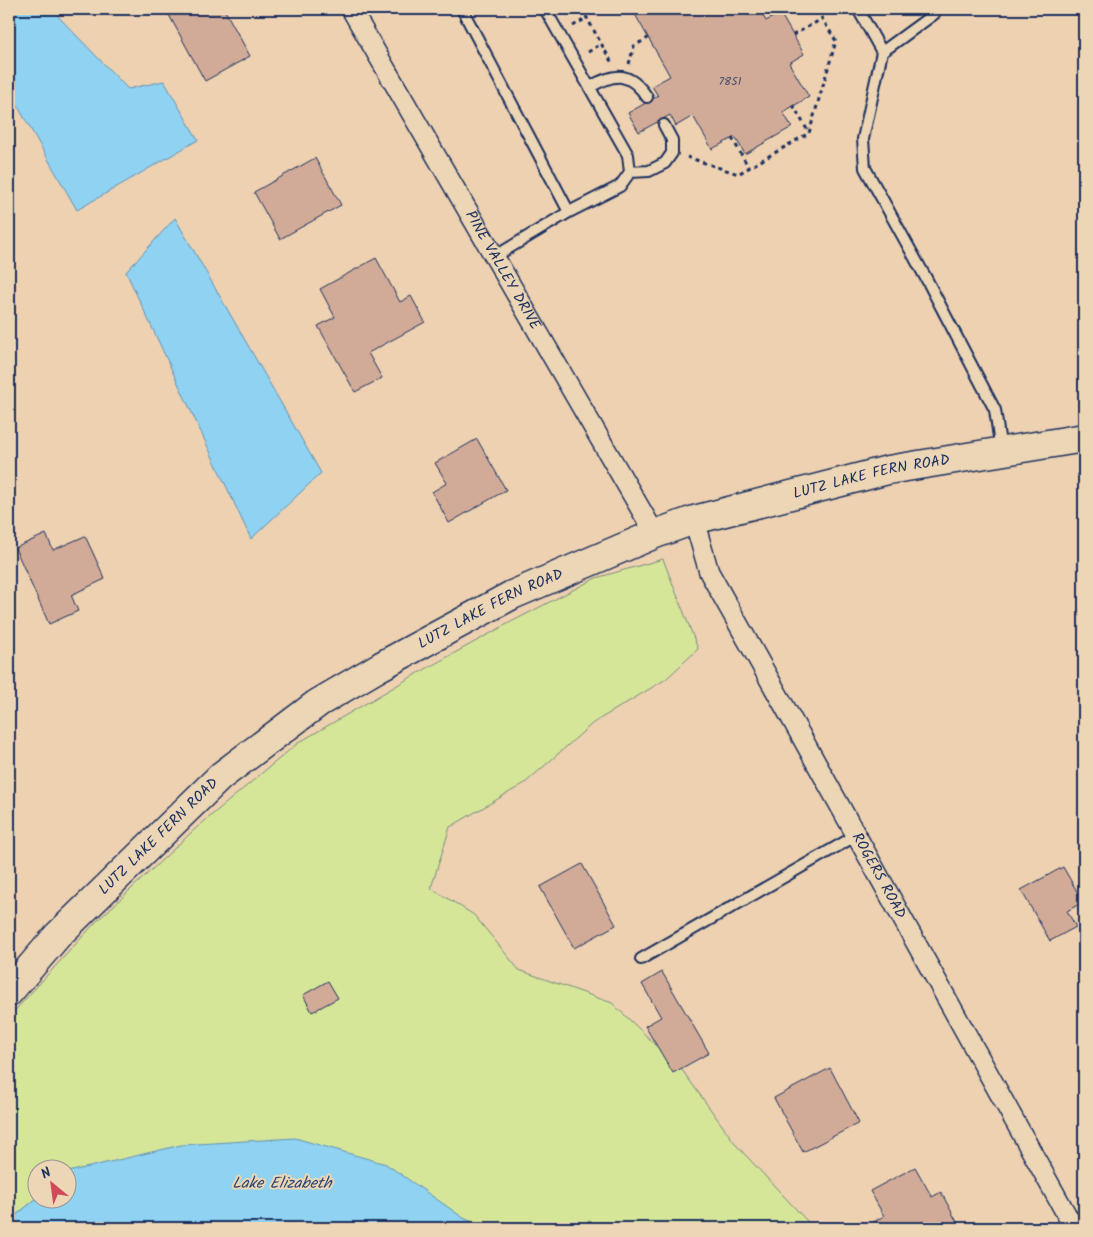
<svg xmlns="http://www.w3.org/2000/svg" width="1093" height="1237" font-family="Kalam,sans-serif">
  <rect width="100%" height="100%" fill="#edd1b1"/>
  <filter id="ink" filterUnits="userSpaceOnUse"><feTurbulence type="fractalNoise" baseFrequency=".02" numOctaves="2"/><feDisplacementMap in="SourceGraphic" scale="10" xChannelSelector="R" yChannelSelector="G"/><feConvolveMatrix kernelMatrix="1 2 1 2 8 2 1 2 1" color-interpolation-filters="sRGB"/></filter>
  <g filter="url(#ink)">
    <path fill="#d6e699" stroke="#788a7c" d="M663 559 698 649 666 679 593 723 525 783 450 827 431 888 474 915 519 970 612 1003 682 1070 737 1146 807 1221 810 1228H487L465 1219 68 1173V1170H38L37 1198 9 1221V1017L95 923 194 830 298 743 413 676 511 622 596 578Z"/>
    <path fill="#90d2f1" stroke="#6191b6" d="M9 9H51L128 89 164 81 198 140 77 210 9 91Z
      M175 218 321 473 251 539 126 272Z
      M295 1138 386 1164 465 1219 487 1228H9V1221L37 1198 38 1200H68V1172L181 1145Z"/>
    <path fill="#d1ab97" stroke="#1b2f5e" d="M179 9H224L250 56 205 81 169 15Z
      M632 9H759L766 21 780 13 804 54 789 63 809 97 783 112 792 127 745 154 735 137 712 149 693 116 676 126 670 115 639 132 628 113 658 96 652 86 670 76Z
      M315 158 341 205 280 239 254 192Z
      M376 258 400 302 411 296 425 322 368 353 382 378 355 392 318 326 335 317 320 289Z
      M477 439 506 490 449 523 432 492 447 483 435 463Z
      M46 534 53 550 85 536 105 579 71 595 78 611 49 624 15 548Z
      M582 864 616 925 574 948 540 887Z
      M1063 867 1083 902 1067 911 1076 927 1050 941 1021 890Z
      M662 972 709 1053 673 1073 645 1026 661 1017 642 984Z
      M328 981 338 998 312 1012 303 995Z
      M830 1068 859 1123 803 1152 774 1098Z
      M915 1167 932 1197 941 1192 957 1222 945 1228H873L870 1224 884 1216 870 1191Z"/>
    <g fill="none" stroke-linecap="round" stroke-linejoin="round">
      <defs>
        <path id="service" d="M462 9 569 212 494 257
          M545 9 628 155 630 172 620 186 569 212
          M858 9 882 52 863 139 865 168 927 280 995 410 1001 451
          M882 52 934 14 931 9
          M590 87C616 72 630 72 647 97
          M630 172 649 171 665 163 672 153V140L664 125
          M641 959 857 835"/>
        <g id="minor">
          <path id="s1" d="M351 9 655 534"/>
          <path id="s2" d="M694 520 709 572 800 734 1074 1228"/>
        </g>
        <g id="secondary">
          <path id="s3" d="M9 992 58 935 221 776 318 703 381 666 512 595 655 534 694 520 888 470 1084 438"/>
        </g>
      </defs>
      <use href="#service" stroke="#1b2f5e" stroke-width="14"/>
      <use href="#minor" stroke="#1b2f5e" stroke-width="22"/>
      <use href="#secondary" stroke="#1b2f5e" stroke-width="31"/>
      <path stroke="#1b2f5e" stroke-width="3" stroke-dasharray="4 4" stroke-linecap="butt" d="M582 9 612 63
        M573 26 587 18
        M793 35 822 19
        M588 52 601 44
        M629 64 634 46 648 38
        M793 105 809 133
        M732 138 749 168
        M687 157 738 174 809 133 836 41 816 9"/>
      <use href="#service" stroke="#ecd6b5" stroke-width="10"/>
      <use href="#minor" stroke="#ecd6b5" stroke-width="19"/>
      <use href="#secondary" stroke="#ecd6b5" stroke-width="28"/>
    </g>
  </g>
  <g text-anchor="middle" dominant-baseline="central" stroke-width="4" stroke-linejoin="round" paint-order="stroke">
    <g font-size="12" fill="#484e6c">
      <text x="730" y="81">7851</text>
    </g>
    <g font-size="15" fill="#1b2f5e" stroke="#ecd6b5">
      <text stroke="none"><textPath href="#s1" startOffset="302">PINE VALLEY DRIVE</textPath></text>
      <text stroke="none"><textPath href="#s3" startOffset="1026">LUTZ LAKE FERN ROAD</textPath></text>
      <text stroke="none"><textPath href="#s3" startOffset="621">LUTZ LAKE FERN ROAD</textPath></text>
      <text stroke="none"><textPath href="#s3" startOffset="216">LUTZ LAKE FERN ROAD</textPath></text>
      <text stroke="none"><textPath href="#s2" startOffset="402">ROGERS ROAD</textPath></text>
    </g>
    <g font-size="16" font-style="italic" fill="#2d4774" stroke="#ecd6b5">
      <text x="282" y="1183">Lake Elizabeth</text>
    </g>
  </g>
  <rect width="1093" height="1237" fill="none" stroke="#ecd6b5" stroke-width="30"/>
  <rect x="15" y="15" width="1063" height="1207" fill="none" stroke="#1b2f5e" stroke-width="2" filter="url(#ink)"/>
  <g transform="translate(52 1184) rotate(331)"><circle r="24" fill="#ecd6b5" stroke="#989392"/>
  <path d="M0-4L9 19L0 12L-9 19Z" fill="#d1495b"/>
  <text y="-8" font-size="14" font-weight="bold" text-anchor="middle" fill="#1b2f5e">N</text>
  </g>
</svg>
